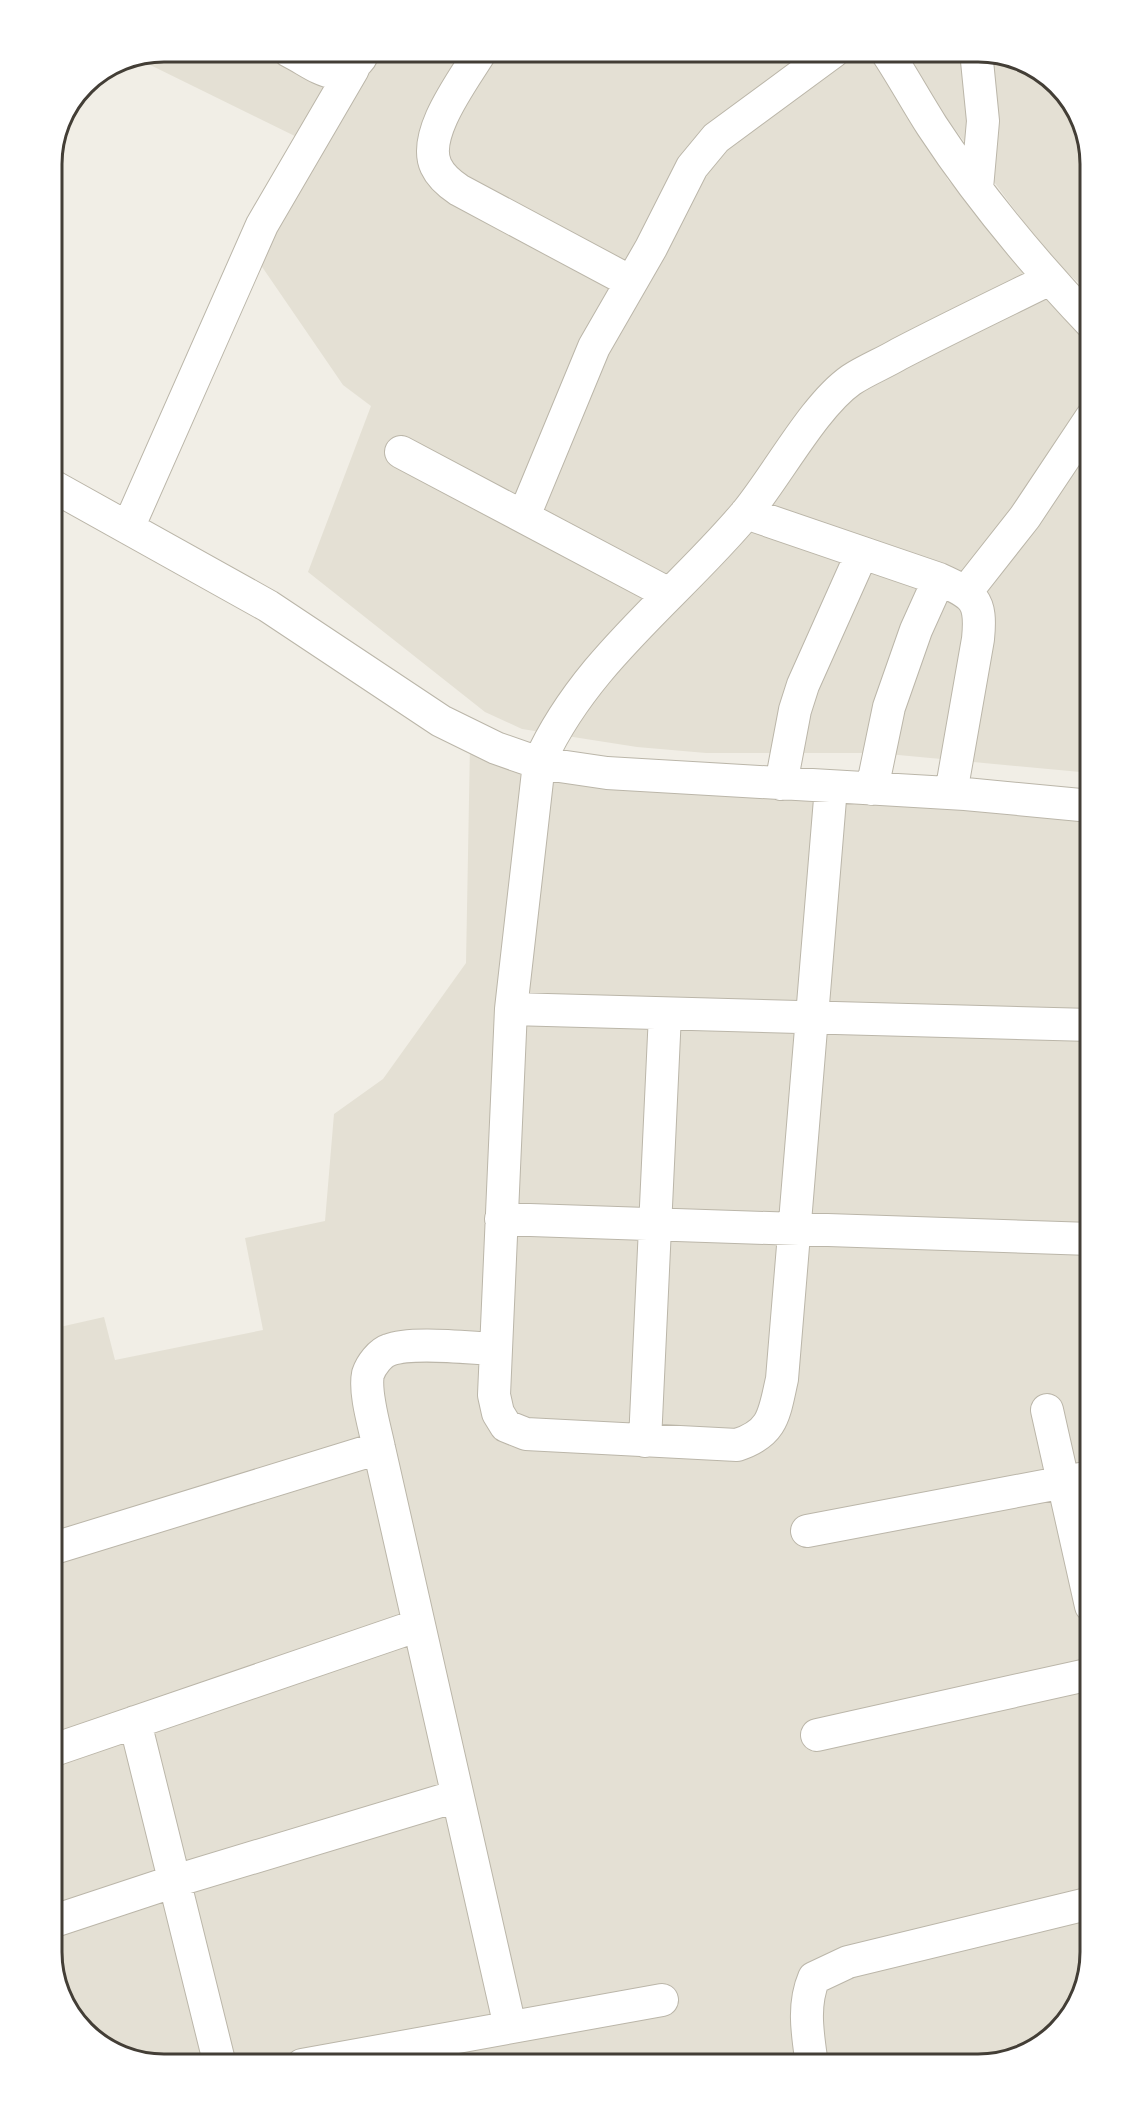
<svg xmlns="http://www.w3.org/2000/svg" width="1142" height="2116" font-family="'Asap Condensed',sans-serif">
  <rect width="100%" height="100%" fill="#f1eee6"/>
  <path fill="#e4e0d4" d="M163 51H878L948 180 1091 330V773L877 753H706L637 747 522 729 485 712 308 572 371 406 343 385 256 258 307 142 134 57Z
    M897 51H986L1047 74 1082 120 1091 163V294L1049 256Z
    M470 745 1091 803V1953L1072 2015 1022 2056 979 2065H156L117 2051 60 1996 51 1953V1329L104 1317 115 1360 263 1330 245 1238 325 1221 334 1114 383 1079 466 963Z"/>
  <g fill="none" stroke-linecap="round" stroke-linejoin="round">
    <defs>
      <path id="minor" d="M289 51C317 65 338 88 361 57
        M481 51C465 78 421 134 436 166 441 177 450 184 459 190L631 282
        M886 51C902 75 916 101 932 126 978 196 1033 262 1091 323
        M976 51 983 121 977 188
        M401 452 669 594
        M51 485 268 606 441 721 496 748 539 763 607 773 965 794 1091 806
        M746 513 939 579C974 595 982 599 978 639L951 793
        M524 516 594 347 651 248 692 167 716 138 834 51
        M128 528 262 225 353 69
        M966 592 1025 517 1091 418
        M781 784 795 710 803 685 862 553
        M831 787 782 1379C774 1414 774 1433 737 1445L526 1434 506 1426 498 1413 494 1395 511 1009 539 763C584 661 678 595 747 512 778 474 814 406 851 380 866 370 884 363 899 354 949 328 999 304 1050 279
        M872 789 889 707 916 630 939 579
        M511 1009 1091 1025
        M501 1219 1091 1239
        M496 1349C470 1348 411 1341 389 1350 380 1353 371 1365 368 1374 364 1393 375 1428 379 1448L510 2027
        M1047 1410 1091 1606
        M645 1441 665 1014
        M807 1531 1091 1477
        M51 1549 379 1448
        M135 1722 220 2065
        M817 1735 1091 1674
        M51 1751 419 1625
        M51 1922 175 1881 457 1796
        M302 2065 662 2000
        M812 2065C808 2036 802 2006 814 1978L848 1962 1091 1903"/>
    </defs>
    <use href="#minor" stroke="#bbb6a9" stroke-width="34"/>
    <use href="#minor" stroke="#fff" stroke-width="32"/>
  </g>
  <path d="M0 0H1142V2116H0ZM164 62H978A102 102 0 0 1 1080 164V1952A102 102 0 0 1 978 2054H164A102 102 0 0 1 62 1952V164A102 102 0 0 1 164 62Z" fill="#fff" fill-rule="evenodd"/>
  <path fill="none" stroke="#433e36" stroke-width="3" d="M164 62H978A102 102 0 0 1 1080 164V1952A102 102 0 0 1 978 2054H164A102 102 0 0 1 62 1952V164A102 102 0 0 1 164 62Z"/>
</svg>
